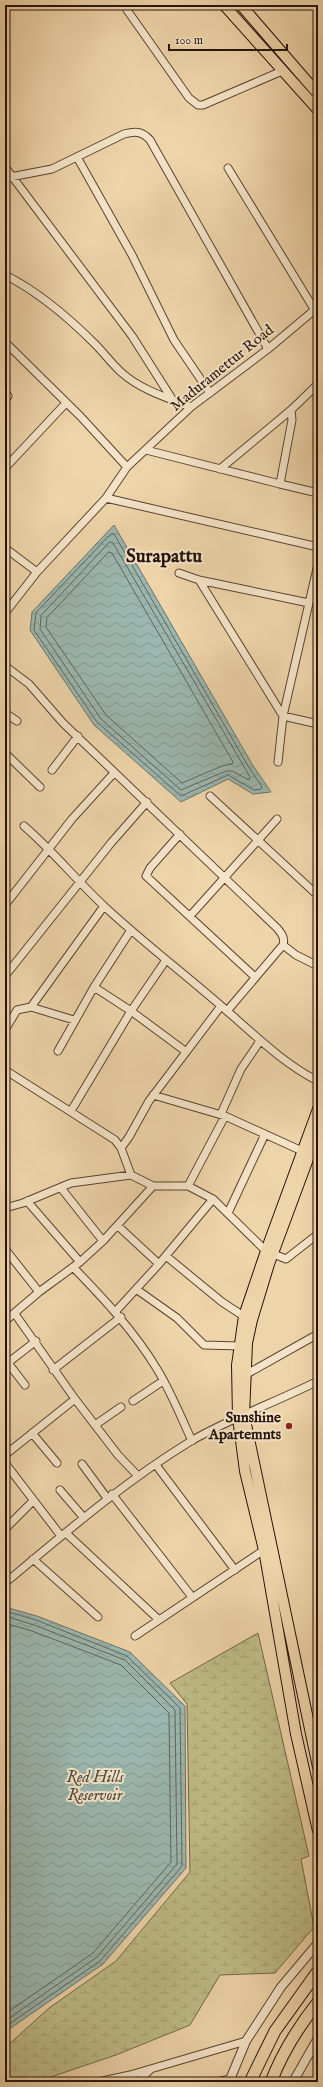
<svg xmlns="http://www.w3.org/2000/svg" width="323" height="2087" font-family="'IM FELL English',serif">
  <defs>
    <pattern id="wetland-marsh" width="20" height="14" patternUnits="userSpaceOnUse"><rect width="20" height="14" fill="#bebb85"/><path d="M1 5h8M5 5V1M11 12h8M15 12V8" fill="none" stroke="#a3a072"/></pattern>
    <pattern id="water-waves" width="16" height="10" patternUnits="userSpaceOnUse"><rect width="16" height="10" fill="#9bb7af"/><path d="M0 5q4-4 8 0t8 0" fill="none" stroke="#859c95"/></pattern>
  </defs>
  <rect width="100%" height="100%" fill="#eed4a9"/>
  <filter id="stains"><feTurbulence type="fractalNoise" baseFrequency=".005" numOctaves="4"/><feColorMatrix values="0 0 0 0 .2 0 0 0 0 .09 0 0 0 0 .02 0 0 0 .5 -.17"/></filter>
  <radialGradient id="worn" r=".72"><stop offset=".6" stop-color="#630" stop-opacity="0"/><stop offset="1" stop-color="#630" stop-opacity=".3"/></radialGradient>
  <path fill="url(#wetland-marsh)" stroke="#726748" d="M258 1633 309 1856 301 1859 314 1927 275 1973 220 1975 190 2025 116 2055 36 2082H5V2048L49 2008 116 1961 190 1872 187 1704 170 1683Z"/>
  <path fill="url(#water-waves)" stroke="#6c756e" d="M114 525 252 764 271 792 253 794 228 779 181 802 94 725 30 630 32 612Z
    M5 1607 37 1616 130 1652 185 1706 186 1868 103 1964 5 2032Z"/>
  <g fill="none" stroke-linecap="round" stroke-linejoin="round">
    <path stroke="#60655e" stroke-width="1" d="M111 534H114L248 766 262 787 261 789 254 790 228 775 181 796 97 722 34 630 36 613Z
      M110 542 113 543 250 777 249 780 232 771H226L181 790 101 719 40 629 41 616Z
      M109 552 112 553 233 762 232 764 222 766 182 783 106 715 46 627 47 618Z
      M5 1611 36 1620 127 1656 180 1708 182 1866 100 1961 5 2027
      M5 1616 34 1625 125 1660 175 1710 177 1864 97 1957 5 2021
      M5 1623 32 1631 121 1665 169 1713 171 1862 93 1953 5 2014"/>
    <defs>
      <path id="minor" d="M127 10 189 98 198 105H203L282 71
        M77 157 132 255 174 340 210 393
        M5 167 132 336 172 399
        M228 168 314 309
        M5 178 52 169 124 134C135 131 142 131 150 140L268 349
        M5 275C39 292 68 317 95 344 104 353 112 364 122 373 141 390 168 398 191 407
        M5 342 81 417 127 467
        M318 384 291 410 292 420 280 484 318 493
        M5 400 8 396
        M146 450 280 484
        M5 468 66 403
        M220 469 291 410
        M106 498 318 547
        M5 548 37 572
        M179 573 199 580 309 603
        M199 580 283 716 318 724
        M5 613 37 572 106 498 127 467 191 407 268 349 318 307
        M5 666 29 684 63 723 277 928C282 934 285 938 283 945L227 1011
        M5 713 17 721
        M5 753 40 787
        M278 762 283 716 318 564
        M52 770 78 736
        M210 796 314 892
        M318 817V829
        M24 826C53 851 77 881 105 907 144 943 187 976 227 1011 256 1036 284 1064 318 1081
        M180 834 150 868 146 876 255 977
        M5 905 72 819 114 773
        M190 916 277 819
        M283 945 296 955 318 966
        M5 976 111 843 147 802
        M94 987 131 1011 185 1051
        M31 1007 104 906
        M5 1030 17 1010 31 1007 74 1020
        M58 1051 94 987 131 930
        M5 1070 115 1140 121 1148 131 1175
        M153 1095 225 1116 302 1151
        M71 1111 131 1011 166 960
        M221 1114 241 1069 260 1041
        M121 1148 129 1137 149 1101 221 1006
        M188 1186 225 1116
        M61 1188 103 1241
        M27 1201 80 1262
        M5 1208 23 1203 71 1183 131 1175 153 1186H188L213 1199 266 1251 286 1259 318 1234
        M228 1213 265 1134
        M118 1226 159 1264
        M5 1249 39 1292
        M166 1256 222 1302 248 1319
        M73 1267C104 1299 134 1331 157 1369 171 1392 181 1417 192 1441
        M136 1289 177 1318 204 1345 239 1346
        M116 1311 159 1264 213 1199
        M15 1314 75 1399 118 1455 138 1476
        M5 1321 39 1292 80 1262 103 1241 153 1186
        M8 1363 25 1385
        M5 1365 36 1341
        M53 1370 121 1317
        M245 1375 318 1334
        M133 1401 163 1381
        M95 1425 121 1407
        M32 1433 57 1463
        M5 1455 75 1399
        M5 1463 61 1536
        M82 1464 107 1498
        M156 1465 235 1570
        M60 1490 84 1518
        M112 1494 192 1597
        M5 1529 33 1501
        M66 1533 158 1619
        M33 1559 98 1617
        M5 1583C65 1533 124 1482 191 1441 231 1418 276 1402 318 1381
        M135 1636 264 1550
        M98 2082 130 2075 246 2041
        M137 2082 150 2070
        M216 2082 231 2079"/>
      <path id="tertiary" d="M229 2082 246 2041 281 1987 318 1943
        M293 2082 318 2038"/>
      <path id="primary" d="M224 5 318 110
        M241 5 318 94
        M318 1109 266 1251 244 1316 237 1365 238 1418 245 1471 264 1550 296 1734 318 1831
        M318 1132 269 1264 252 1320 247 1343 244 1415 318 1767"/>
      <path id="trunk" d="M250 2082 275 2031 318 1971
        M271 2082C282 2053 299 2026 318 2002"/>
    </defs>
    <use href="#minor" stroke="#584333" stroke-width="9"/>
    <use href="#tertiary" stroke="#584333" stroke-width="10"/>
    <use href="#primary" stroke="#26130c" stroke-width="12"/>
    <use href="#trunk" stroke="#26130c" stroke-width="13"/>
    <use href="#minor" stroke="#f4e3c7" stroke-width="7"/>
    <use href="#tertiary" stroke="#f4e3c7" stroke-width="8"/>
    <use href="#primary" stroke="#eed4a9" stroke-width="10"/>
    <use href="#trunk" stroke="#eed4a9" stroke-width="11"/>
  </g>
  <circle fill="#8f2418" stroke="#f4e3c7" stroke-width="1.5" cx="289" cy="1426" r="4"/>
  <g text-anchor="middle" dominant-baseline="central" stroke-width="4" stroke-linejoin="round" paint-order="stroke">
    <g font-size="15" fill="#26130c" stroke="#f4e3c7">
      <text transform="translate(222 368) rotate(-39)">Maduramettur Road</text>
    </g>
    <g font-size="15" font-weight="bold" fill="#26130c" stroke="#f4e3c7" text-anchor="end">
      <text x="281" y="1417">Sunshine<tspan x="281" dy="17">Apartemnts</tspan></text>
    </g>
    <g font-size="16" font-style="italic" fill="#4f4c45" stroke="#f4e3c7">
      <text x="95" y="1778">Red Hills<tspan x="95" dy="18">Reservoir</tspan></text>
    </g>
    <g font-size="19" font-weight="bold" fill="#26130c" stroke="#f4e3c7">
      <text x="164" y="557">Surapattu</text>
    </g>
  </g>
  <rect width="323" height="2087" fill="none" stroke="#eed4a9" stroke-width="20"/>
  <rect x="6" y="6" width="311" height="2075" fill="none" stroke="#26130c" stroke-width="2"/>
  <rect x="10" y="10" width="303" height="2067" fill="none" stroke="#26130c"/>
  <path d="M169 44v6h118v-6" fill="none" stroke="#26130c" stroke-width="2"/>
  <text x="175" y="44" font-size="12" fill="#26130c" stroke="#f4e3c7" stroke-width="3" paint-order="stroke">100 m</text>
  <rect width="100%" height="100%" filter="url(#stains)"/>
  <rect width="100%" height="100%" fill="url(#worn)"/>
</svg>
